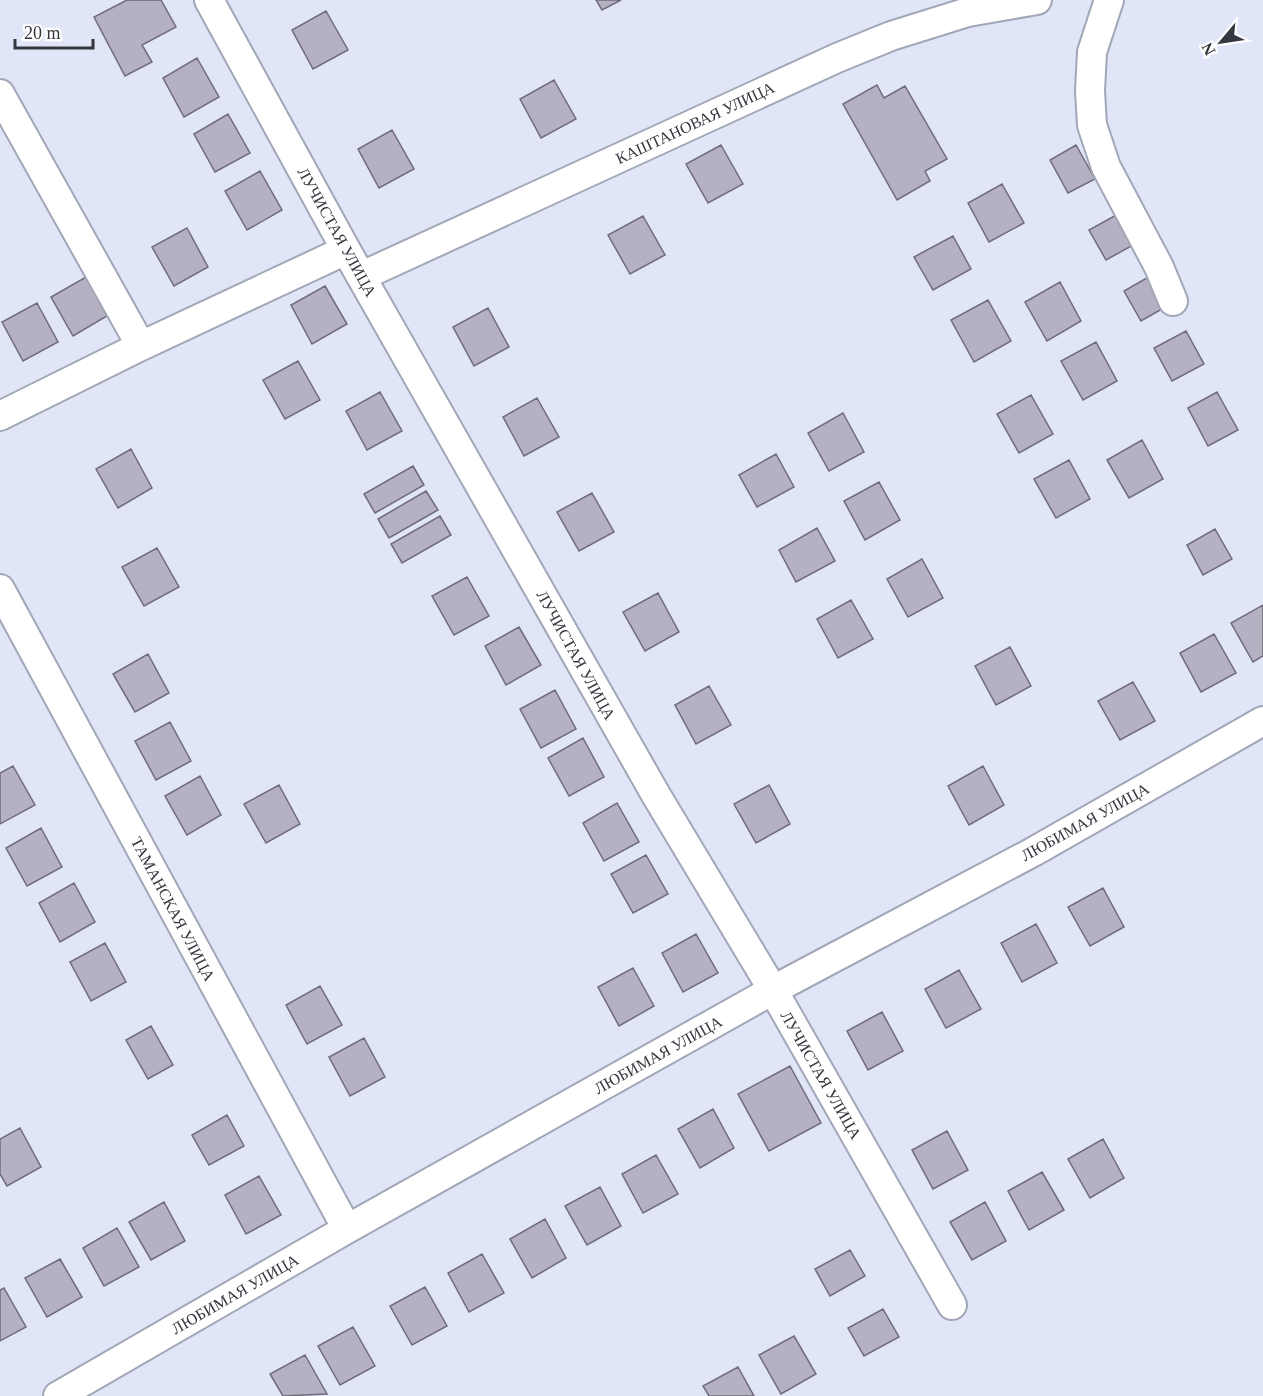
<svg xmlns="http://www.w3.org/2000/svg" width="1263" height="1396" font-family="'Times New Roman',serif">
  <rect width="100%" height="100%" fill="#e0e6f8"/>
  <path fill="#b5b0c2" stroke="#6f6b7b" stroke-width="1.5" d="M127 0H161L176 27 142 45 152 62 125 76 94 17Z
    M596 0H621L602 10Z
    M326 11 348 50 313 69 292 30Z
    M197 58 219 97 184 117 163 78Z
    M554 80 576 119 541 138 520 99Z
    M877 85 884 98 905 86 947 159 925 171 930 181 897 200 843 104Z
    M228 114 250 153 215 172 194 134Z
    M392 130 414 169 379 188 358 149Z
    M721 145 743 184 708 203 686 164Z
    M1076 145 1095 179 1068 193 1050 160Z
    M260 171 282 210 247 230 225 191Z
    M1002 184 1024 223 989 242 968 203Z
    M1118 214 1135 244 1106 260 1089 230Z
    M643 216 665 255 630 274 608 235Z
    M187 228 208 267 174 286 152 247Z
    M953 236 971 269 933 290 914 257Z
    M1152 275 1169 305 1141 321 1124 291Z
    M86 277 107 316 73 336 51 297Z
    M1060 282 1081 321 1047 341 1025 302Z
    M325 286 347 324 312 344 291 305Z
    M988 300 1011 341 974 362 951 320Z
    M37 303 58 342 23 361 2 322Z
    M488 308 509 347 474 366 453 327Z
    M1186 331 1204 364 1172 381 1154 348Z
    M1096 342 1117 381 1083 400 1061 361Z
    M298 361 320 400 285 419 263 380Z
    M380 392 402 431 367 450 346 411Z
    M1217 392 1238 430 1208 446 1188 408Z
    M1031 395 1053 434 1019 453 997 414Z
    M537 398 559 437 524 456 503 417Z
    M843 413 864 452 829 471 808 433Z
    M1142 440 1163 479 1129 498 1107 460Z
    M131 449 152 488 118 508 96 469Z
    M776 454 794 487 757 507 739 475Z
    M1069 460 1090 499 1056 518 1034 479Z
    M413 466 424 485 375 513 364 494Z
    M879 482 900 520 865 540 844 501Z
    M426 491 438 510 389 538 378 519Z
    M592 493 614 532 579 551 557 512Z
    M440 516 451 535 402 563 391 544Z
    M817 528 835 561 796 582 779 550Z
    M1215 529 1232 559 1203 575 1187 545Z
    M157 548 179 587 144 606 122 567Z
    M922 559 943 598 908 617 887 579Z
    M467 577 489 616 454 635 432 596Z
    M658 593 679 632 645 651 623 612Z
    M851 600 873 639 838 658 817 619Z
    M1263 605V656L1253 662 1231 623Z
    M519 627 541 665 506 685 485 646Z
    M1214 634 1236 673 1201 692 1180 653Z
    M1010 647 1031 686 996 705 975 666Z
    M148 654 169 693 135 712 113 674Z
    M1133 682 1155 721 1120 740 1098 701Z
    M709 686 731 725 696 744 675 705Z
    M555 690 576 729 541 748 520 709Z
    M170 722 191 761 156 780 135 741Z
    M583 738 604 777 569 796 548 758Z
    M13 766 35 805 0 824V773Z
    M983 766 1004 805 969 825 948 786Z
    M200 776 221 815 187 835 165 796Z
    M279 785 300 824 266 843 244 804Z
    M769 785 790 824 756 843 734 804Z
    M617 803 639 842 604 861 583 823Z
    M41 828 62 867 27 886 6 848Z
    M646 855 668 894 633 913 611 874Z
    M74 883 95 922 60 942 39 903Z
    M1103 888 1124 927 1090 946 1068 907Z
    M1036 924 1057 963 1022 982 1001 943Z
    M696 934 718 973 683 992 662 953Z
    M105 943 126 982 91 1001 70 962Z
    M633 968 654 1006 619 1026 598 987Z
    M959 970 981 1009 946 1028 925 989Z
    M320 986 342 1025 307 1044 286 1005Z
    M882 1012 903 1051 868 1070 847 1031Z
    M151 1026 173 1065 148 1079 126 1040Z
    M364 1038 385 1077 350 1096 329 1057Z
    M790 1066 821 1123 769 1151 738 1094Z
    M713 1109 734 1148 700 1168 678 1129Z
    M227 1115 244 1146 209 1165 192 1135Z
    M20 1128 41 1167 7 1186 0 1174V1139Z
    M947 1131 968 1170 933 1189 912 1150Z
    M1103 1139 1124 1178 1090 1198 1068 1159Z
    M656 1155 678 1194 643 1213 622 1174Z
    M1042 1172 1064 1210 1029 1230 1008 1191Z
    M259 1176 281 1215 246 1234 225 1195Z
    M600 1187 621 1226 587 1245 565 1206Z
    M164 1202 185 1241 151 1260 129 1222Z
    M985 1202 1006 1241 972 1260 950 1222Z
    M545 1219 566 1258 532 1278 510 1239Z
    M117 1228 139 1267 104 1286 83 1248Z
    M850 1250 865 1276 830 1296 815 1269Z
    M482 1254 504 1293 469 1312 448 1273Z
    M60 1259 82 1297 47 1317 25 1278Z
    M425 1287 447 1326 412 1345 390 1306Z
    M4 1288 26 1327 0 1341V1290Z
    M883 1309 899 1337 864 1356 848 1328Z
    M353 1327 375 1366 340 1385 318 1346Z
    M794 1336 816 1374 781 1394 759 1355Z
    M305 1355 327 1394 283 1396 270 1374Z
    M738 1367 754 1396H709L703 1386Z"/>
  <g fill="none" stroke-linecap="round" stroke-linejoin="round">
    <defs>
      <path id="minor" d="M209 0 346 250 656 795 773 990 952 1305
        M1109 0 1092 52 1090 91 1092 125 1106 167 1159 267 1173 301
        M0 94 141 346
        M362 276 837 58 891 36 968 12 1037 0
        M0 416 141 346 346 250
        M0 589 347 1229
        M58 1396 347 1229 773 990 1033 852 1263 721"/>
    </defs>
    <use href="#minor" stroke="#a2a7b8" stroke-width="32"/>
    <use href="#minor" stroke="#fff" stroke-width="28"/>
  </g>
  <g text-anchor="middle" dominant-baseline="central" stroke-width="5" stroke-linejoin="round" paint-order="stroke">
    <g font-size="16" fill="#34373e" stroke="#fff">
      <text transform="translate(695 123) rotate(-25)">КАШТАНОВАЯ УЛИЦА</text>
      <text transform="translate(337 232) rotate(61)">ЛУЧИСТАЯ УЛИЦА</text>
      <text transform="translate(576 655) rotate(61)">ЛУЧИСТАЯ УЛИЦА</text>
      <text transform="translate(1085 822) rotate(-29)">ЛЮБИМАЯ УЛИЦА</text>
      <text transform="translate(173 909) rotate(62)">ТАМАНСКАЯ УЛИЦА</text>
      <text transform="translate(658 1055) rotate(-29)">ЛЮБИМАЯ УЛИЦА</text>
      <text transform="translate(821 1075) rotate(60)">ЛУЧИСТАЯ УЛИЦА</text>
      <text transform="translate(235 1294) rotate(-30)">ЛЮБИМАЯ УЛИЦА</text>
    </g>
  </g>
  <g transform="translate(1221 42) rotate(241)" stroke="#ffffff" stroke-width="4.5" paint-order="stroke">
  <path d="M0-4.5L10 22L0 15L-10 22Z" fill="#34373e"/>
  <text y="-9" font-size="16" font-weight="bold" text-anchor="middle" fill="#34373e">N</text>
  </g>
  <path d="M15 39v9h78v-9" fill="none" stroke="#34373e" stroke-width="3"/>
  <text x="24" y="39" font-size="18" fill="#34373e" stroke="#ffffff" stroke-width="4.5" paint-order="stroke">20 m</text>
</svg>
